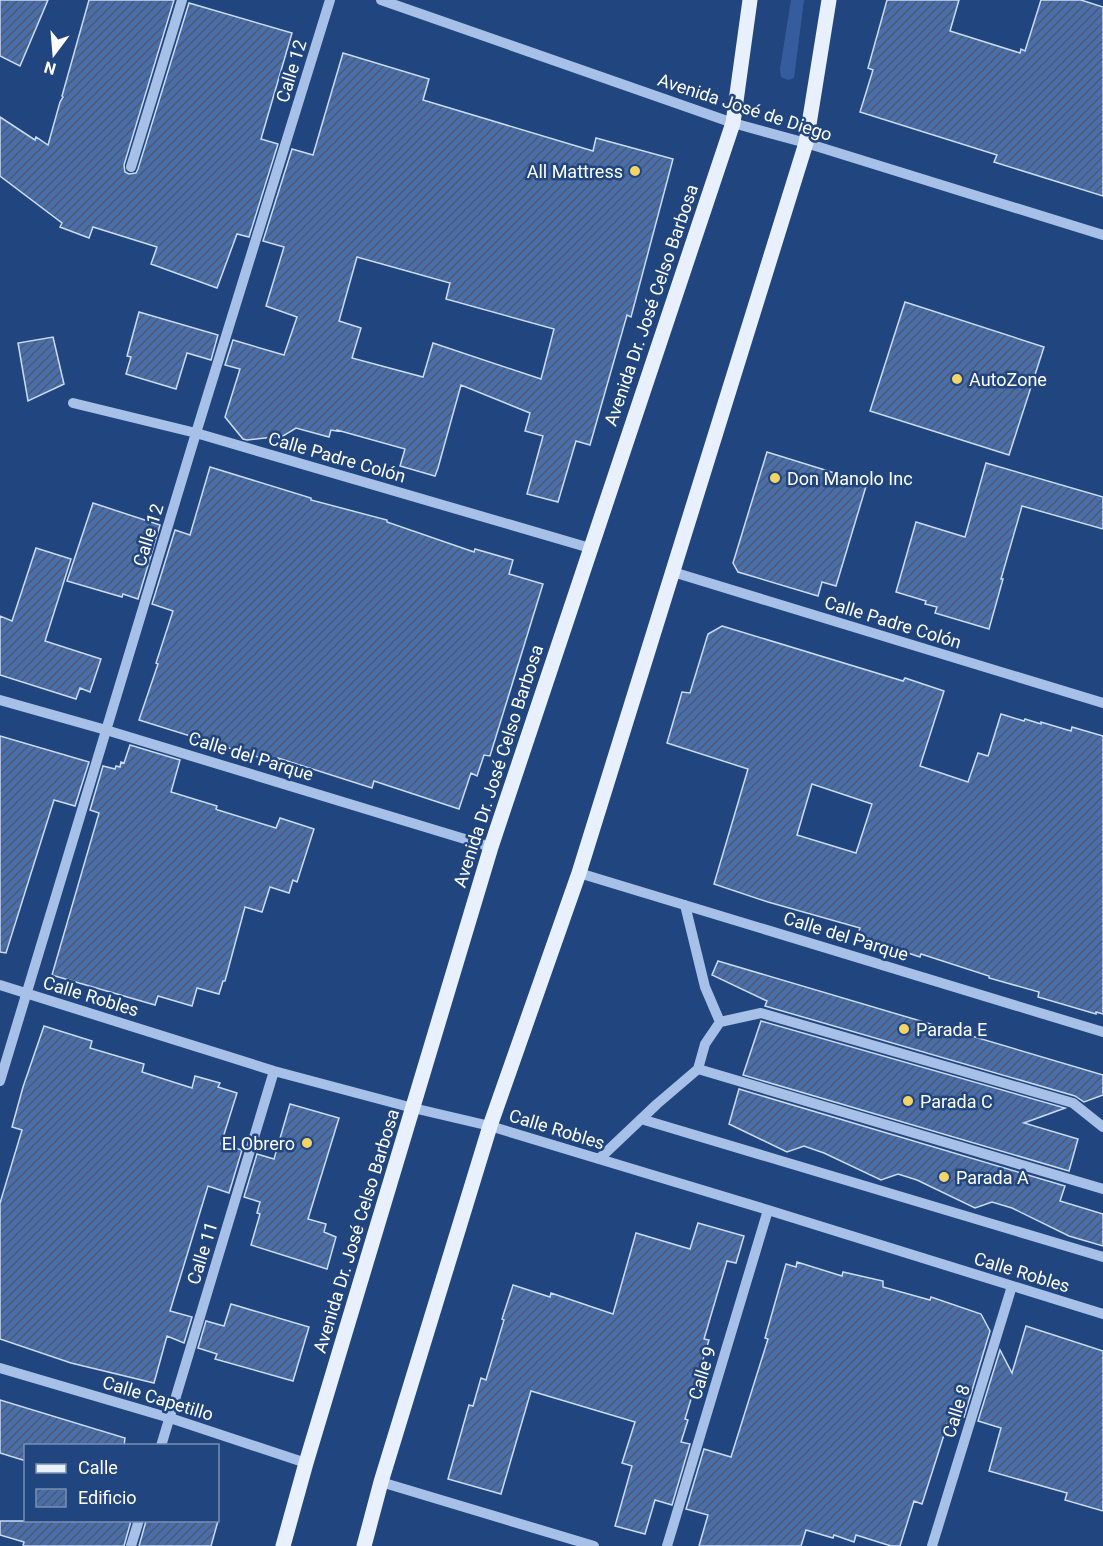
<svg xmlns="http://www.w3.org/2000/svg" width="1103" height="1546" font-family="Roboto,sans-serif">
  <defs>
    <pattern id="building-hatch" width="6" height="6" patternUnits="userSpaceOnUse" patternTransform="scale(1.5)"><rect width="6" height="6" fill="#4a6ea9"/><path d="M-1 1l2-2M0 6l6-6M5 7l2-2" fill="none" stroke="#4b5a71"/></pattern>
  </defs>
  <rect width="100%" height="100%" fill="#21457f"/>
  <path fill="#355d9e" d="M791 0H804L794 78 788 80 781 77 780 69Z"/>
  <path fill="url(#building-hatch)" stroke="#cadbf6" stroke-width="1.5" fill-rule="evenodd" d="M0 0H48L20 66 0 56Z
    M89 0H174L124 165 125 172 129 174 136 173 138 169 189 3 292 33 261 139 278 144 249 237 237 234 217 288 151 264 157 247 93 227 89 238 60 227 62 223 0 176V117L35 140 36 137 48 145 60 102 63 97 62 96Z
    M887 0H959L950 31 1020 53 1021 49 1025 51 1041 0H1081L1103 7V196L994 162 997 155 860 112 873 70 868 68Z
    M343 53 429 79 423 100 593 151 596 138 673 159 631 317 627 315 590 445 576 441 558 502 527 494 543 436 525 431 530 413 461 385 438 468 435 476 400 466 405 449 337 430V431L331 430 329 437 296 428 283 436 247 440 243 439 225 417 240 369 225 365 233 340 284 355 297 317 266 306 284 247 263 241 292 149 313 155ZM357 257 450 283 446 299 554 329 541 379 433 343 423 377 352 358 361 328 339 321Z
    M905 302 1044 347 1009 455 870 411Z
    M139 312 218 335 211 360 187 353 176 389 126 374 131 357 127 356Z
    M53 337 64 384 28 401 18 343Z
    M767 452 867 483 836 586 822 582 818 596 738 572 733 563Z
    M986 463 1103 497V529L1022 506 1001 579H1003L989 629 935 613 937 607 925 604 926 601 896 592 916 522 965 537Z
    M210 467 311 498V500L387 520V522L474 552 475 549 513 560 509 574 543 584 490 756 484 755 477 776 471 773 459 809 374 781 372 788 278 758 277 763 139 720 158 664 156 663 173 611 152 604 175 530 190 535Z
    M93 503 160 525 138 599 123 594 122 597 67 581Z
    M36 548 71 559 45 641 101 659 90 692 80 688 76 699 0 675V616L12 621Z
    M722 626 903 681 905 678 944 691 920 766 968 782 978 753 988 756 1001 714 1024 721 1025 719 1041 724V722L1071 731 1072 727 1103 736V1014L1096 1012V1014L1038 997 1039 992 989 978V976L921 954 920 957 857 936 860 928 768 902 714 884 748 769 667 743 682 692 690 693 708 634ZM812 784 872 804 856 853 797 835Z
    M0 736 89 762 75 806 54 800 6 953 0 952Z
    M130 745 180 760 171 792 217 806 216 809 218 810 276 828 280 818 314 829 297 882 293 880 289 893 270 887 262 912 245 907 225 981H223L219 994 197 988 192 1006 158 996 155 1005 55 976 52 975 99 813 90 810 103 766 115 769 116 766 120 767 121 762 124 763Z
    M718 961 1103 1075V1095L1084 1102 1075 1096 765 1006 767 1001 712 975Z
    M761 1021 1065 1108 1024 1123 1078 1139 1069 1171 743 1075Z
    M44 1026 92 1041 90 1048 144 1064 142 1072 192 1088 195 1076 220 1083 218 1087 237 1093 221 1144 242 1150 229 1193 208 1186 170 1311 192 1317 184 1343 167 1336 154 1383 71 1363 0 1339V1203L22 1130 12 1127 23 1087Z
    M739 1089 1065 1186 1060 1201 1103 1214V1246L1069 1236 1012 1208 992 1202 975 1208 917 1180 898 1174 881 1180 824 1153 804 1146 787 1152 729 1124Z
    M290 1104 339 1118 308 1219 326 1224 324 1232 336 1237 327 1269 251 1245 260 1214 257 1213 260 1202 244 1197 257 1154 274 1159Z
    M698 1223 744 1236 736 1263 727 1261 704 1339 709 1340 685 1419 688 1420 681 1442 690 1444 672 1505 655 1500 645 1534 615 1526 632 1466 622 1463 635 1422 531 1391 501 1494 448 1479 469 1405 473 1406 481 1378 486 1380 504 1320 502 1319 513 1285 550 1297 551 1293 613 1314 636 1233 690 1249Z
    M797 1262 842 1276 843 1272 883 1281V1287L930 1300 931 1297 981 1314 990 1331 964 1417 951 1413 922 1504 914 1501 900 1546H891L856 1535 854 1542 834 1535 833 1538 806 1530 801 1546H699L708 1515 686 1509 704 1449 731 1457 768 1339 765 1338 786 1264 796 1267Z
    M231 1304 309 1327 293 1381 215 1359 217 1354 198 1348 206 1321 224 1326Z
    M1026 1326 1103 1351V1511L1065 1500 1067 1493 989 1471 1001 1428 978 1421 1000 1350 1012 1373Z
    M0 1400 125 1438 124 1446H26V1461L0 1453Z
    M0 1521H131L124 1546H23L24 1542 0 1535Z
    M146 1521H218L211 1546H139Z"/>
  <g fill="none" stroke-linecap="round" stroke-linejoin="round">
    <path stroke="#a6c0e7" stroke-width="10" d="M381 0 733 123 806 143 1103 235
      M131 167 182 0
      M73 403 196 433 590 548
      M673 572 1103 703
      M0 700 106 730 491 847
      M579 873 1103 1032
      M685 905 705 987 720 1022
      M0 985 274 1071 413 1108 490 1126 768 1210 1103 1314
      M698 1069 1103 1189
      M0 1081 196 433 330 0
      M641 1119 1103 1257
      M599 1159 657 1104 698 1069 705 1044 720 1022 761 1013 1073 1103 1103 1127
      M0 1368 170 1418 306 1463
      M161 1446 274 1071
      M381 1482 594 1546
      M131 1546 139 1520
      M667 1546 768 1210
      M932 1546 1012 1286"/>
    <path stroke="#e8effd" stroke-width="15" d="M283 1546 306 1463 491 847 733 123 750 0
      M364 1546 381 1482 490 1126 579 873 806 143 829 0"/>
  </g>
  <g fill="#f4d467" stroke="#21457f" stroke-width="2">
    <circle cx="635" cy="171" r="6"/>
    <circle cx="957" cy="379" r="6"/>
    <circle cx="775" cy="478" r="6"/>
    <circle cx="904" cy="1029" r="6"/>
    <circle cx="908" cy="1101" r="6"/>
    <circle cx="307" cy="1143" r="6"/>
    <circle cx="944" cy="1177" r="6"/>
  </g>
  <g text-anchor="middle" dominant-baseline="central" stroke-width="5" stroke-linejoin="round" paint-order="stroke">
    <g font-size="18" fill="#fff" stroke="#21457f">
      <text transform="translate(291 71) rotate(-73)">Calle 12</text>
      <text transform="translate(745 107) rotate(18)">Avenida José de Diego</text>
      <text transform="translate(651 305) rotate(-71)">Avenida Dr. José Celso Barbosa</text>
      <text transform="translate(337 457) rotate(16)">Calle Padre Colón</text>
      <text transform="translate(148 535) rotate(-73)">Calle 12</text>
      <text transform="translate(893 622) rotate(17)">Calle Padre Colón</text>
      <text transform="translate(251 756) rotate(17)">Calle del Parque</text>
      <text transform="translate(498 766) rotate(-72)">Avenida Dr. José Celso Barbosa</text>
      <text transform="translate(846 936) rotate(17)">Calle del Parque</text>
      <text transform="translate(91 996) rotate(17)">Calle Robles</text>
      <text transform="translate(557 1129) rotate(17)">Calle Robles</text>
      <text transform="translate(356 1231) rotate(-73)">Avenida Dr. José Celso Barbosa</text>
      <text transform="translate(202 1253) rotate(-73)">Calle 11</text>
      <text transform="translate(1022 1272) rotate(17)">Calle Robles</text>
      <text transform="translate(702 1373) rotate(-73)">Calle 9</text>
      <text transform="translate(158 1398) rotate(17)">Calle Capetillo</text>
      <text transform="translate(956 1411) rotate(-73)">Calle 8</text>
    </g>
    <g font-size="18" fill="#fff" stroke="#21457f" text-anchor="start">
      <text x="623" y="171" text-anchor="end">All Mattress</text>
      <text x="969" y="379">AutoZone</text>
      <text x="787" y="478">Don Manolo Inc</text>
      <text x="916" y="1029">Parada E</text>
      <text x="920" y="1101">Parada C</text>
      <text x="295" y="1143" text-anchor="end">El Obrero</text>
      <text x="956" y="1177">Parada A</text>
    </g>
  </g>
  <rect x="24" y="1444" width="195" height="78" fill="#21457f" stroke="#7a8fb2" stroke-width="1.5"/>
  <rect x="36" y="1464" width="30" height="9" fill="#e8effd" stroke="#7a8fb2" stroke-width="1.5"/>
  <text x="78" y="1474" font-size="18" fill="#ffffff">Calle</text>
  <rect x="36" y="1489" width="30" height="18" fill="url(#building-hatch)" stroke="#7a8fb2" stroke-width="1.5"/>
  <text x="78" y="1504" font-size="18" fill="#ffffff">Edificio</text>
  <g transform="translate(54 54) rotate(196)" stroke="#21457f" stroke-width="4.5" paint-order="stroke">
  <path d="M0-4.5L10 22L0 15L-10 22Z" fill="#ffffff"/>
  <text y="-9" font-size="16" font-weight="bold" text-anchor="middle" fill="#ffffff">N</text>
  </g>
</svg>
